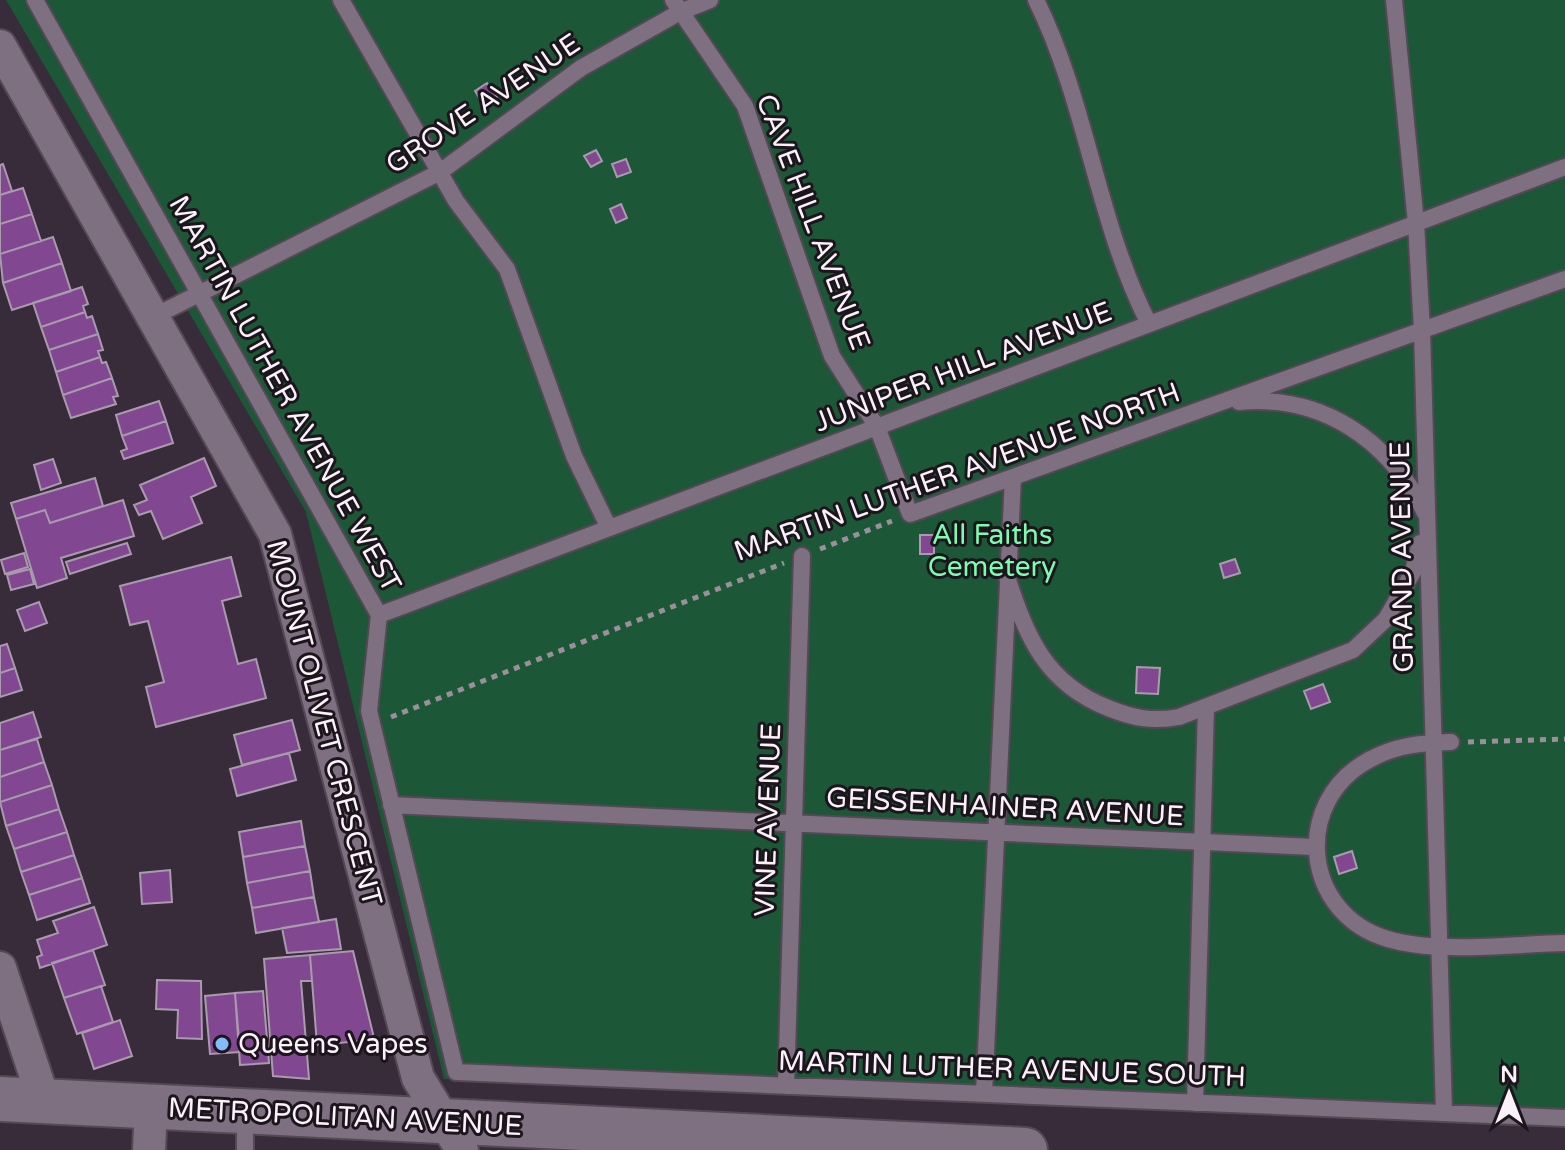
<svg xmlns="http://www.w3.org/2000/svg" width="1565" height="1150" font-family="'Varela Round',sans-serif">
  <rect width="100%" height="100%" fill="#382b3a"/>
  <path fill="#1c5837" d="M6 0H1565V1126L444 1079 306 512Z"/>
  <path fill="#814891" stroke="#a99bad" stroke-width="2" d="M487 83 497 97 484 105 475 91Z
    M596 150 602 161 591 167 584 156Z
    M626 159 631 172 617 177 612 164Z
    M3 164 12 191 0 195V165Z
    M23 188 32 214 0 224V195Z
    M621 204 627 218 616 223 610 209Z
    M32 214 41 241 0 254V224Z
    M53 237 62 263 3 283 0 254Z
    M62 263 71 291 12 310 3 283Z
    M82 287 88 304 83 306 85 312 41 327 33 303Z
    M85 312 87 318 92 316 98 334 49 350 41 327Z
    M98 334 103 350 98 351 100 357 56 372 49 350Z
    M100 357 102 363 106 362 112 378 63 395 56 372Z
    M112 378 118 396 113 397 116 404 71 418 63 395Z
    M159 401 166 421 122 436 116 415Z
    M166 421 173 443 124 459 121 451 127 449 122 436Z
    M204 458 216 486 191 497 202 523 163 539 151 511 139 515 134 505 147 500 140 485Z
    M53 459 61 483 41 490 34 465Z
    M95 478 103 506 50 523 45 510 16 519 11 503Z
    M123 500 134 536 61 558 67 578 37 588 16 519 45 510 50 523Z
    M920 535H934V554H920Z
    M127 543 131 554 70 574 66 562Z
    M24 553 28 567 5 574 1 560Z
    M231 557 241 596 222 601 238 664 256 659 266 698 156 727 146 687 164 682 148 621 130 625 120 586Z
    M1235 559 1240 573 1224 578 1220 564Z
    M30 569 34 584 11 590 7 575Z
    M39 602 47 623 25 631 17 610Z
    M7 644 15 668 0 673V646Z
    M1137 667 1160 668 1158 694 1136 693Z
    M15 668 22 690 0 697V673Z
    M1323 684 1330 702 1311 709 1304 691Z
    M33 712 41 737 0 750V723Z
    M292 720 300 750 242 765 234 735Z
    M37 739 44 762 0 777V750Z
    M289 753 296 780 237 796 230 769Z
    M44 762 52 785 0 802V777Z
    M52 785 59 809 6 826 0 802Z
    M59 809 67 832 14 849 6 826Z
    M301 821 305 846 243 857 239 832Z
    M67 832 74 855 21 872 14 849Z
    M305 846 310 871 247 883 243 857Z
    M1352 851 1357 868 1339 874 1334 857Z
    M74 855 82 878 29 895 21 872Z
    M170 870 172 902 142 904 140 873Z
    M310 871 314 897 252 908 247 883Z
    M82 878 90 903 37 920 29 895Z
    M314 897 319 922 256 933 252 908Z
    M94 907 107 945 40 968 37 957 42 955 37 940 58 933 53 921Z
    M336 919 341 949 287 953 282 928Z
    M93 950 105 985 64 998 52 963Z
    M353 951 373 1034 371 1040 317 1045 310 955Z
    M310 955 312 981H301L309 1079 273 1076 264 959Z
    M157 980 201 981 202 1039 177 1038 178 1010 156 1009Z
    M101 986 113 1022 77 1034 64 998Z
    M263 991 269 1063 240 1065 235 993Z
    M235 993 240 1052 210 1054 205 996Z
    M120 1020 132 1056 94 1069 82 1033Z"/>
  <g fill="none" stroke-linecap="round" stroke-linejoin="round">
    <defs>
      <path id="service" d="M35 0 379 615 369 711 456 1072 1565 1118
        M341 0 456 201 507 269 574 456 609 528
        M673 0 745 106 832 356 877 427 910 514 1565 279
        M1036 0C1087 103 1097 222 1149 324
        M1394 0 1416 223 1422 330 1444 1113
        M153 317 440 172 581 68 680 12 710 0
        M1239 402C1322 394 1389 440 1425 513
        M1007 577C1027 637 1045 683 1108 708 1133 718 1152 722 1179 717L1353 650 1386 619 1413 572 1420 543
        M379 615 1565 167
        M1451 742C1421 743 1396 745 1369 760 1291 802 1303 915 1388 939 1438 954 1512 944 1565 943
        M391 805 1314 847
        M786 1086 802 556
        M984 1094 1013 477
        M1195 1103 1206 707
        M245 1150V1113"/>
      <path id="minor" d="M0 46 275 534 418 1078 462 1150
        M0 968 44 1101
        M149 1150 151 1107"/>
      <path id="secondary" d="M0 1099 1025 1150"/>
    </defs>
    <use href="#service" stroke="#544855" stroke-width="20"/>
    <use href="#minor" stroke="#544855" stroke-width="36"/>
    <use href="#secondary" stroke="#544855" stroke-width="48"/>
    <path stroke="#9a8f9b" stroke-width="5" stroke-dasharray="6 6" stroke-linecap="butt" d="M820 549 892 521
      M391 717 784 563
      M1468 742 1565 739"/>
    <use href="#service" stroke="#7f7081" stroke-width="16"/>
    <use href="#minor" stroke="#7f7081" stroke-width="32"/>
    <use href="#secondary" stroke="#7f7081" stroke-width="44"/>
  </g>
  <circle fill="#82bcfa" stroke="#1c161c" stroke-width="3" cx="222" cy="1044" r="8"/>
  <g text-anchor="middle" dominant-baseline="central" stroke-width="6" stroke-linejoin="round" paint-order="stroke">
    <g font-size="28" fill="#faf1fb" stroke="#1c161c">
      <text transform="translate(483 104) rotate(-34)">GROVE AVENUE</text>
      <text transform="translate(813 222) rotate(69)">CAVE HILL AVENUE</text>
      <text transform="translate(963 367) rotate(-21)">JUNIPER HILL AVENUE</text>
      <text transform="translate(285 394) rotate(61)">MARTIN LUTHER AVENUE WEST</text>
      <text transform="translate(957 472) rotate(-20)">MARTIN LUTHER AVENUE NORTH</text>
      <text transform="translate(1402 557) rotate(-91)">GRAND AVENUE</text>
      <text transform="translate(324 723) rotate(75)">MOUNT OLIVET CRESCENT</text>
      <text transform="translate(1005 807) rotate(3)">GEISSENHAINER AVENUE</text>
      <text transform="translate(768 820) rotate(-88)">VINE AVENUE</text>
      <text transform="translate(1012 1069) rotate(2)">MARTIN LUTHER AVENUE SOUTH</text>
      <text transform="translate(345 1117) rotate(3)">METROPOLITAN AVENUE</text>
    </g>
    <g font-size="28" fill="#7bfcb0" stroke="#1c161c">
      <text x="992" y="535">All Faiths<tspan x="992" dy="32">Cemetery</tspan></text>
    </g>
    <g font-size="28" fill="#faf1fb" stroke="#1c161c" text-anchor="start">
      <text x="238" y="1044">Queens Vapes</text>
    </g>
  </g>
  <g transform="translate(1509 1094)" stroke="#1c161c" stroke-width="6" paint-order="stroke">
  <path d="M0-6L14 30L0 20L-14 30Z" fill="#faf1fb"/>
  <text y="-12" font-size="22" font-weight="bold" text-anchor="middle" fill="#faf1fb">N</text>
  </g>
</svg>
